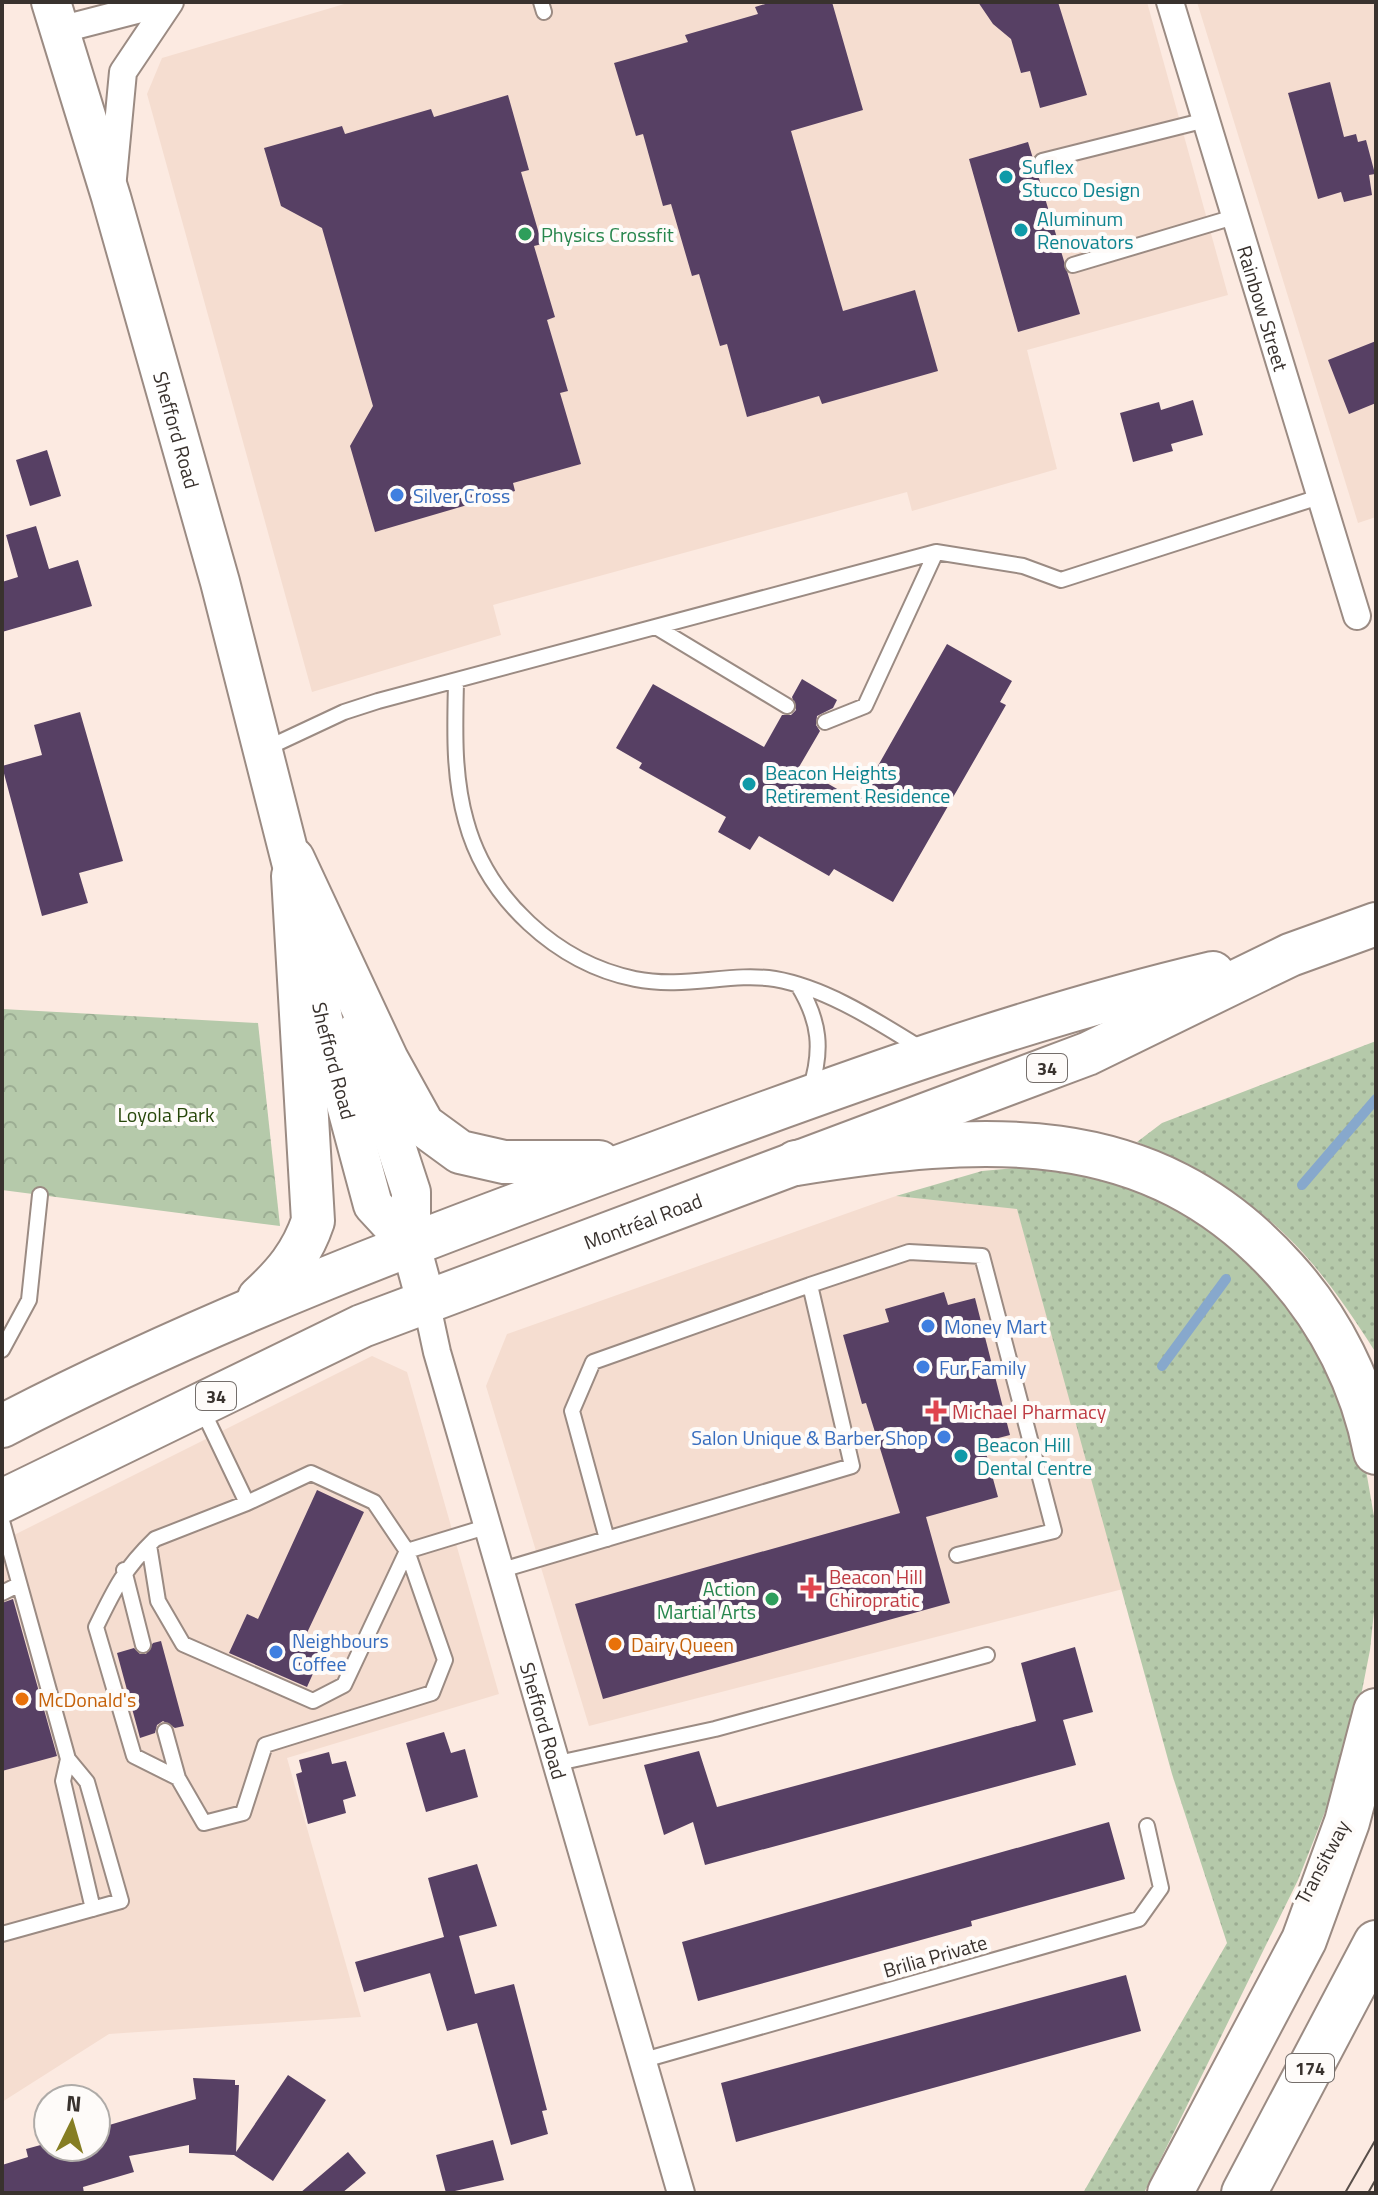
<svg xmlns="http://www.w3.org/2000/svg" width="1378" height="2195" font-family="'Titillium Web',sans-serif">
  <defs>
    <pattern id="grass-dots" width="8" height="8" patternUnits="userSpaceOnUse" patternTransform="scale(2)"><rect width="8" height="8" fill="#b5c9aa"/><path d="M2 2h.1M6 6h.1" fill="none" stroke="#9cad93" stroke-width="1.8" stroke-linecap="round"/></pattern>
    <pattern id="forest-crowns" width="20" height="18" patternUnits="userSpaceOnUse" patternTransform="scale(2)"><rect width="20" height="18" fill="#b5c9aa"/><path d="M2 6a3 3 0 1 1 6 0M12 15a3 3 0 1 1 6 0" fill="none" stroke="#9cad93"/></pattern>
  </defs>
  <rect width="100%" height="100%" fill="#fceae1"/>
  <path fill="#f5ddd0" d="M351 2H1147L1228 295 1027 350 1057 469 912 511 907 492 493 605 501 635 312 692 147 94 162 58Z
    M1197 2H1376V517L1358 523Z
    M896 1196 1017 1208 1123 1589 589 1726 486 1386 507 1334Z
    M372 1356 407 1372 499 1694 287 1758 361 2017 109 2034 2 2102V1541Z"/>
  <path fill="url(#grass-dots)" d="M1376 1041V1353C1307 1243 1257 1194 1137 1142L1162 1123Z
    M1026 1167 1078 1170 1187 1209 1233 1242 1300 1313 1363 1453 1375 1522 1376 1592 1370 1650 1357 1716 1334 1789 1298 1880 1144 2193H1083L1227 1943 1172 1774 1017 1209 896 1196 982 1171Z"/>
  <path fill="url(#forest-crowns)" d="M2 1009 258 1023 280 1226 2 1190Z"/>
  <g fill="none" stroke-linecap="round" stroke-linejoin="round">
    <path stroke="#87a8cc" stroke-width="10" d="M1302 1185 1376 1099
      M1162 1366 1226 1279"/>
  </g>
  <path fill="#574064" d="M772 2H832L863 110 791 131 843 311 915 290 938 371 822 404 819 396 747 417 727 344 720 346 699 274 692 276 671 204 663 206 643 134 636 136 614 63 688 42 685 35 758 14 755 7Z
    M978 2H1058L1087 95 1040 108 1030 71 1021 73 1011 39 993 24Z
    M1330 82 1344 137 1356 134 1358 142 1366 140 1375 174 1369 175 1372 195 1344 202 1341 192 1318 199 1288 93Z
    M508 95 529 170 521 172 542 244 534 246 555 317 547 320 568 391 560 393 581 464 513 483 515 491 375 532 350 446 373 406 322 228 281 206 264 148 342 126 345 134 431 109 434 117Z
    M1028 142 1080 314 1018 332 969 159Z
    M1376 341V403L1349 414 1328 360Z
    M1193 400 1203 435 1171 444 1173 451 1133 462 1120 413 1159 402 1161 410Z
    M47 450 61 496 30 506 16 460Z
    M36 526 49 569 78 560 92 606 2 632V582L18 577 6 535Z
    M947 644 1012 681 1000 702 1006 705 893 902 834 869 829 876 759 836 750 850 718 832 726 817 639 768 642 763 616 748 653 684 764 747 782 715H791L796 710 792 697 802 679 837 700 833 708 817 716 816 725 820 731 799 767 858 801Z
    M80 712 123 861 79 873 88 903 42 916 2 766 42 755 34 725Z
    M944 1292 948 1305 975 1298 1010 1435 983 1442 998 1497 926 1517 950 1603 603 1699 575 1604 900 1513 866 1403 862 1404 843 1335 889 1322 885 1309Z
    M317 1490 364 1512 306 1635 315 1640 313 1644 324 1649 307 1687 229 1653 247 1614 258 1619Z
    M13 1599 57 1756 2 1771V1603Z
    M161 1641 184 1726 175 1728 163 1721 157 1725 155 1733 140 1738 117 1653 134 1648 140 1654H146L153 1643Z
    M1075 1647 1093 1712 1063 1720 1076 1765 705 1865 693 1822 664 1835 644 1765 699 1751 717 1807 1036 1721 1021 1663Z
    M444 1732 451 1753 465 1749 478 1797 426 1812 406 1743Z
    M329 1752 332 1764 346 1761 356 1796 343 1800 346 1813 308 1824 296 1774 302 1772 299 1760Z
    M1109 1822 1125 1879 971 1921 972 1926 698 2001 682 1942Z
    M477 1864 497 1926 459 1936 475 1994 514 1984 547 2110 542 2111 548 2134 511 2145 477 2023 447 2031 430 1973 364 1992 355 1962 444 1937 428 1878Z
    M1126 1975 1141 2031 736 2142 721 2083Z
    M288 2075 326 2100 273 2181 234 2155 189 2153V2145L129 2156 134 2172 83 2187 84 2193H2V2165L28 2157 26 2149 48 2143V2147H96V2129L196 2099 193 2078 235 2080V2085H239L236 2152Z
    M493 2140 504 2180 446 2193 436 2155Z
    M348 2152 366 2173 342 2193H300Z"/>
  <g fill="none" stroke-linecap="round" stroke-linejoin="round">
    <defs>
      <path id="lane" d="M541 2 544 12
        M1042 161 1206 120
        M1073 265 1234 217
        M656 627 787 706
        M456 682C455 728 453 775 466 821 487 899 557 963 635 979 685 989 730 972 775 979 827 988 878 1022 922 1049
        M825 722 865 706 936 552
        M265 749 344 712 378 701 936 552 1023 566 1061 580 1319 497
        M798 985C820 1021 823 1050 810 1090
        M2 1350 29 1300 40 1195
        M201 1407 247 1503 311 1473 374 1502 407 1551 489 1526
        M2 1521 68 1759 87 1782 121 1901 2 1934
        M607 1539 572 1411 593 1362 810 1285
        M149 1545 158 1601 183 1644 313 1701 344 1685 407 1551 445 1660 432 1693 265 1745 243 1813 204 1823 178 1778 134 1756 96 1627C115 1588 124 1569 155 1539L247 1503
        M124 1570 143 1645
        M502 1570 852 1466 810 1285 909 1252 982 1256 1054 1531 957 1555
        M2 1593 18 1585
        M165 1731 178 1778
        M68 1759 63 1781 93 1909
        M558 1763 715 1729 987 1655
        M644 2060 1139 1919 1161 1888 1147 1826"/>
      <g id="street">
        <path id="s1" d="M1170 2 1357 616"/>
        <path d="M59 30 168 2"/>
        <path d="M113 178 123 72 170 2"/>
        <path id="s2" d="M426 1301 437 1352 681 2193"/>
      </g>
      <g id="secondary">
        <path id="s3" d="M51 2 111 197 220 582 298 889"/>
        <path id="s4" d="M313 965 323 1019 373 1205 411 1246"/>
        <path d="M358 1030 411 1192V1246L426 1301"/>
      </g>
      <g id="primary">
        <path d="M293 859 387 1060 423 1125 460 1152 504 1162H599"/>
        <path d="M259 1298C284 1275 302 1254 313 1221L293 876"/>
        <path d="M2 1426C212 1317 434 1234 656 1153 840 1085 1022 1018 1213 973"/>
        <path id="s5" d="M2 1501 362 1326 1087 1054 1290 955 1376 924"/>
      </g>
      <path id="highway" d="M796 1163C979 1134 1150 1118 1285 1270 1331 1321 1363 1385 1376 1452
        M1170 2193 1304 1940 1347 1822 1376 1711
        M1244 2193 1376 1943"/>
    </defs>
    <use href="#lane" stroke="#9b8b83" stroke-width="18"/>
    <use href="#street" stroke="#9b8b83" stroke-width="30"/>
    <use href="#secondary" stroke="#9b8b83" stroke-width="42"/>
    <use href="#primary" stroke="#9b8b83" stroke-width="46"/>
    <use href="#highway" stroke="#9b8b83" stroke-width="48"/>
    <use href="#lane" stroke="#fff" stroke-width="14"/>
    <use href="#street" stroke="#fff" stroke-width="26"/>
    <use href="#secondary" stroke="#fff" stroke-width="38"/>
    <use href="#primary" stroke="#fff" stroke-width="42"/>
    <use href="#highway" stroke="#fff" stroke-width="44"/>
    <path stroke="#584f4a" stroke-width="2" d="M1345 2193 1376 2139
      M1368 2193 1376 2179"/>
  </g>
  <g fill="#0f9aa8" stroke="#fefbf9" stroke-width="3">
    <circle cx="1006" cy="177" r="8"/>
    <circle cx="1021" cy="230" r="8"/>
    <circle cx="749" cy="784" r="8"/>
    <circle cx="961" cy="1456" r="8"/>
  </g>
  <g fill="#2e9e5b" stroke="#fefbf9" stroke-width="3">
    <circle cx="525" cy="234" r="8"/>
    <circle cx="772" cy="1599" r="8"/>
  </g>
  <g fill="#3f7fe0" stroke="#fefbf9" stroke-width="3">
    <circle cx="397" cy="495" r="8"/>
    <circle cx="928" cy="1326" r="8"/>
    <circle cx="923" cy="1367" r="8"/>
    <circle cx="944" cy="1437" r="8"/>
    <circle cx="276" cy="1652" r="8"/>
  </g>
  <g fill="#e0444e" stroke="#fefbf9" stroke-width="3">
    <path d="M932 1399h8v8h8v8h-8v8h-8v-8h-8v-8h8z"/>
    <path d="M807 1576h8v8h8v8h-8v8h-8v-8h-8v-8h8z"/>
  </g>
  <g fill="#e8710a" stroke="#fefbf9" stroke-width="3">
    <circle cx="615" cy="1644" r="8"/>
    <circle cx="22" cy="1699" r="8"/>
  </g>
  <g text-anchor="middle" dominant-baseline="central" stroke-width="8" stroke-linejoin="round" paint-order="stroke">
    <g fill="#fefbf9" stroke="#746e6b" stroke-width="2">
      <rect x="1027" y="1054" width="40" height="28" rx="6"/>
      <rect x="196" y="1382" width="40" height="28" rx="6"/>
      <rect x="1286" y="2054" width="48" height="28" rx="6"/>
    </g>
    <g font-size="18" font-weight="bold" fill="#39322e">
      <text x="1047" y="1068">34</text>
      <text x="216" y="1396">34</text>
      <text x="1310" y="2068">174</text>
    </g>
    <g font-size="20" fill="#0d838f" stroke="#fefbf9" text-anchor="start">
      <text x="1022" y="166">Suflex<tspan x="1022" dy="23">Stucco Design</tspan></text>
      <text x="1037" y="218">Aluminum<tspan x="1037" dy="23">Renovators</tspan></text>
      <text x="765" y="772">Beacon Heights<tspan x="765" dy="23">Retirement Residence</tspan></text>
      <text x="977" y="1444">Beacon Hill<tspan x="977" dy="23">Dental Centre</tspan></text>
    </g>
    <g font-size="20" fill="#27864d" stroke="#fefbf9" text-anchor="start">
      <text x="541" y="234">Physics Crossfit</text>
      <text x="756" y="1588" text-anchor="end">Action<tspan x="756" dy="23">Martial Arts</tspan></text>
    </g>
    <g font-size="20" fill="#39322e" stroke="#fefbf9">
      <text stroke="none"><textPath href="#s1" startOffset="320">Rainbow Street</textPath></text>
      <text stroke="none"><textPath href="#s3" startOffset="446">Shefford Road</textPath></text>
      <text stroke="none"><textPath href="#s4" startOffset="98">Shefford Road</textPath></text>
      <text stroke="none"><textPath href="#s5" startOffset="700">Montréal Road</textPath></text>
      <text stroke="none"><textPath href="#s2" startOffset="436">Shefford Road</textPath></text>
      <text transform="translate(1322 1862) rotate(-62)">Transitway</text>
      <text transform="translate(935 1956) rotate(-16)">Brilia Private</text>
    </g>
    <g font-size="20" fill="#366cbe" stroke="#fefbf9" text-anchor="start">
      <text x="413" y="495">Silver Cross</text>
      <text x="944" y="1326">Money Mart</text>
      <text x="939" y="1367">Fur Family</text>
      <text x="928" y="1437" text-anchor="end">Salon Unique &amp; Barber Shop</text>
      <text x="292" y="1640">Neighbours<tspan x="292" dy="23">Coffee</tspan></text>
    </g>
    <g font-size="20" fill="#264609" stroke="#fefbf9">
      <text x="166" y="1114">Loyola Park</text>
    </g>
    <g font-size="20" fill="#be3a42" stroke="#fefbf9" text-anchor="start">
      <text x="952" y="1411">Michael Pharmacy</text>
      <text x="829" y="1576">Beacon Hill<tspan x="829" dy="23">Chiropratic</tspan></text>
    </g>
    <g font-size="20" fill="#c56008" stroke="#fefbf9" text-anchor="start">
      <text x="631" y="1644">Dairy Queen</text>
      <text x="38" y="1699">McDonald's</text>
    </g>
  </g>
  <rect width="1378" height="2195" fill="none" stroke="#39322e" stroke-width="8"/>
  <g transform="translate(72 2123) rotate(5)"><circle r="38" fill="#fefbf9" stroke="#afaba8" stroke-width="2"/>
  <path d="M0-6L14 30L0 20L-14 30Z" fill="#867e24"/>
  <text y="-12" font-size="22" font-weight="bold" text-anchor="middle" fill="#39322e">N</text>
  </g>
</svg>
